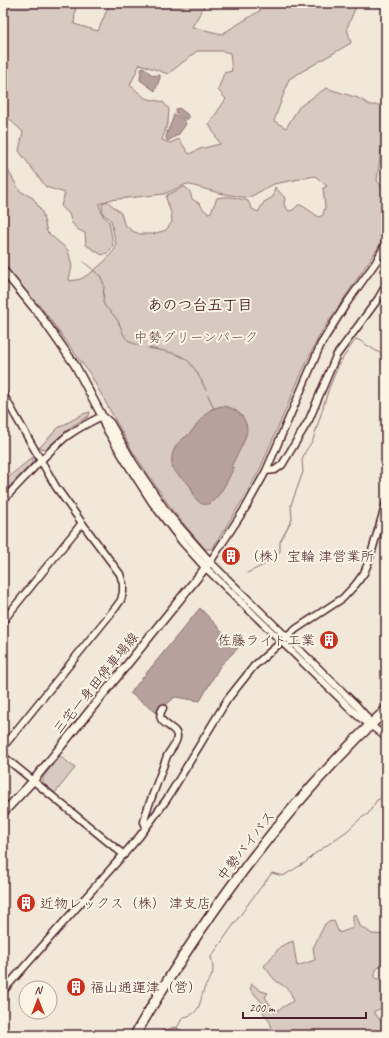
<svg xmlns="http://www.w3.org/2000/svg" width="389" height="1038" font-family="Caveat,'Klee One',sans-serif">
  <rect width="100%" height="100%" fill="#f1e8da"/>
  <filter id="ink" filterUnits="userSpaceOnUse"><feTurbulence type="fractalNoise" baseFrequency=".025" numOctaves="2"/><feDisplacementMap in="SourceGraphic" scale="8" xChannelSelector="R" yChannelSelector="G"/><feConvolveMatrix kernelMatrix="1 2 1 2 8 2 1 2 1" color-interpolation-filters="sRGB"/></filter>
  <g filter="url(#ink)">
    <path fill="#d8cac0" stroke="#917476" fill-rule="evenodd" d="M3 3H76L74 24 98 31 110 3H206L192 27 222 34 261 10 255 3H385L382 7 357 4 347 28 351 43 289 79 274 121 286 128 299 107 326 88 358 98 370 105H386V149L381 150 377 181 386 191V229L378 248 320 334 302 372 260 469 247 493 212 549H205L173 511 133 452 90 374 38 303 36 305 3 266V165L6 167 20 191 33 198 42 212 47 232 68 250 72 266 69 280 70 281 81 279 92 272 105 261 115 249 116 245 111 220 103 214 102 204 107 201 121 213 124 224 132 231 140 234H153L166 230 172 222 171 213 166 198 167 195 184 187C190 189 191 194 192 199L200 204 203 209 208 213 211 212 217 198C228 195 237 198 248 201L252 209 258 212 264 202 273 197 275 187 285 198 284 205 289 211 293 210 298 205H301L319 217 323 215 325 207 323 188 327 186 315 176 274 184 248 198 219 193 187 184 164 194 109 200 99 204 103 216 109 221 113 245 109 252 102 255 86 245 85 233 77 229 72 223 69 214 61 206 65 193 46 187 19 151 23 132 3 113ZM197 51H222L230 53 232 71 224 73 218 90 226 99 209 124 220 144 200 149 189 154 179 139 170 143 162 140 168 122 169 109 163 102 145 98 130 85 140 64 168 74Z
      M90 412 89 416 72 426 46 449 39 448 58 428 83 414Z
      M33 457V462L3 493V484L12 474Z
      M60 756 75 768 55 793 43 783V777Z
      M356 914 360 926 365 929 372 934 386 935V963C379 966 374 969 375 978L386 981V1006L373 1012 386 1027 383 1035H378L373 1031 370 1035H271C273 1024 269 1020 263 1012L265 1006 250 989 252 984 261 991 268 993 265 997 275 1012 293 1001C291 987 284 988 274 979 271 976 268 970 264 966L281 946 293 941 297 966 315 960 313 948 325 924 328 922 334 921 339 933 353 928V915Z"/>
    <path fill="#b6a19c" stroke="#8b6d6f" d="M143 67C149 71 150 77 160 75V78L155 91 140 80 141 70Z
      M179 108 187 114 189 118 188 119H185L176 113V109Z
      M174 114 184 120 186 124 179 134 168 141 166 139C166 131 172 124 174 114Z
      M222 406C235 406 251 420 246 435 243 446 236 456 231 467L234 468C228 478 212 519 196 499 193 496 193 490 190 486 184 478 175 476 172 465 171 459 172 453 175 448 178 441 185 438 190 433 197 425 202 416 210 410 214 408 218 407 222 406Z
      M200 608 238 648 220 666 200 701 175 697 166 705 161 716 130 693Z
      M175 1027 189 1035H157L162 1031Z"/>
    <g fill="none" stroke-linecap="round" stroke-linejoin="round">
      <path stroke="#8b6d6f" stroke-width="1" d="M84 262 101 277 104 285 103 303C106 309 112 312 116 318 125 332 120 340 140 346
        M148 348C186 355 189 355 206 390
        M208 395 214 409
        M247 573 272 561 280 551V542L292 519 291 505 303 472 302 460 305 452 313 440 329 388 339 364 353 343 357 339 386 357
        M177 1028 183 1017C202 1015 199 1000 205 987 208 981 213 976 213 970 213 966 212 961 211 957L251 900 272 873 283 876 306 862 313 855 347 831 361 818 368 814 377 800 386 796"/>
      <defs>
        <path id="minor" d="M3 394 56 487 82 523 120 574 123 584V592L121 600 116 607 3 747
          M266 471 275 470 282 465 309 420 336 356 378 299 386 285
          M3 500C24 479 44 455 67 436 78 428 90 422 102 416
          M206 568 358 716 386 737
          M3 621 82 523
          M371 724 365 715 357 706 210 562 246 507 266 471 321 344 346 304 376 262 386 243
          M3 756 124 855
          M146 827 144 822 146 813C153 794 160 775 167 756 170 750 177 743 177 737 178 725 152 725 163 708
          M3 991 139 837 167 799 227 700 254 666 296 629 343 598 356 584 364 573 369 561 386 503"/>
        <path id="major" d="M3 270 40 315 75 365 102 416 105 426 126 461 153 503 182 541 206 568
          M3 813 33 781 210 562 167 513 133 463 110 423 102 416"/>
        <path id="highway" d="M135 1035C203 917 286 804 386 710"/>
      </defs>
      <use href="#minor" stroke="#4a1f2b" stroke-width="9"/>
      <use href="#major" stroke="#4a1f2b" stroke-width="10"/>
      <use href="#highway" stroke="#4a1f2b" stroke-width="12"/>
      <use href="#minor" stroke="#fcf5e5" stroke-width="6"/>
      <use href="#major" stroke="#fcf5e5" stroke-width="7"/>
      <use href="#highway" stroke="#fcf5e5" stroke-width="9"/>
    </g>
  </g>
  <defs>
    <symbol id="building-disc" viewBox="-11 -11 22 22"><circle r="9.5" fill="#c8321e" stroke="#fcf5e5"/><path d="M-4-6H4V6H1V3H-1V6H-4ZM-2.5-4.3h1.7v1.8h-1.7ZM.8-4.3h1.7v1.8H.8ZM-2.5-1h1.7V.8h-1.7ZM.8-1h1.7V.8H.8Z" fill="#fff"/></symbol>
  </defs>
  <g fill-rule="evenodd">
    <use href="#building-disc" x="220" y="545" width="22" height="22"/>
    <use href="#building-disc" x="318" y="629" width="22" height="22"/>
    <use href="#building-disc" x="15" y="892" width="22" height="22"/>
    <use href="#building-disc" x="65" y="976" width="22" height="22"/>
  </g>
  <g text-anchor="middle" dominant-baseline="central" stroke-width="4" stroke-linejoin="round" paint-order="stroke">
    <g font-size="14" fill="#6e4a50" stroke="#fcf5e5">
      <text x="196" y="337">中勢グリーンパーク</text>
    </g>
    <g font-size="14" fill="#4a1f2b" stroke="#fcf5e5" text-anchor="start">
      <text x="245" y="556">（株）宝輪 津営業所</text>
      <text x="315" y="640" text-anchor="end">佐藤ライト工業</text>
      <text x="40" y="903">近物レックス（株） 津支店</text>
      <text x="90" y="987">福山通運津（営）</text>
    </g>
    <g font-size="14" fill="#4a1f2b" stroke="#fcf5e5">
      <text transform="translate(96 683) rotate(-51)">三宅一身田停車場線</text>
      <text transform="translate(246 846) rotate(-52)">中勢バイパス</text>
    </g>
    <g font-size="15" font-weight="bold" fill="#4a1f2b" stroke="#fcf5e5">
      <text x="200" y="305">あのつ台五丁目</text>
    </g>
  </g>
  <rect width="389" height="1038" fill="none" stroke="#fcf5e5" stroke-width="16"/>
  <rect x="8" y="8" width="373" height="1022" fill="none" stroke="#4a1f2b" stroke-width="1.5" filter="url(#ink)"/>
  <g transform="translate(38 1000)"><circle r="19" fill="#fcf5e5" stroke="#b59f9b"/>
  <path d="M0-3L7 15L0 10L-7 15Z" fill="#c8321e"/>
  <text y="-6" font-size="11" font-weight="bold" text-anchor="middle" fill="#4a1f2b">N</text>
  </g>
  <path d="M243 1012v6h123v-6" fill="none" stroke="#4a1f2b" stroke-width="2"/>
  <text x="249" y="1012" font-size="12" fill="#4a1f2b" stroke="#fcf5e5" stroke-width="3" paint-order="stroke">200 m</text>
</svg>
